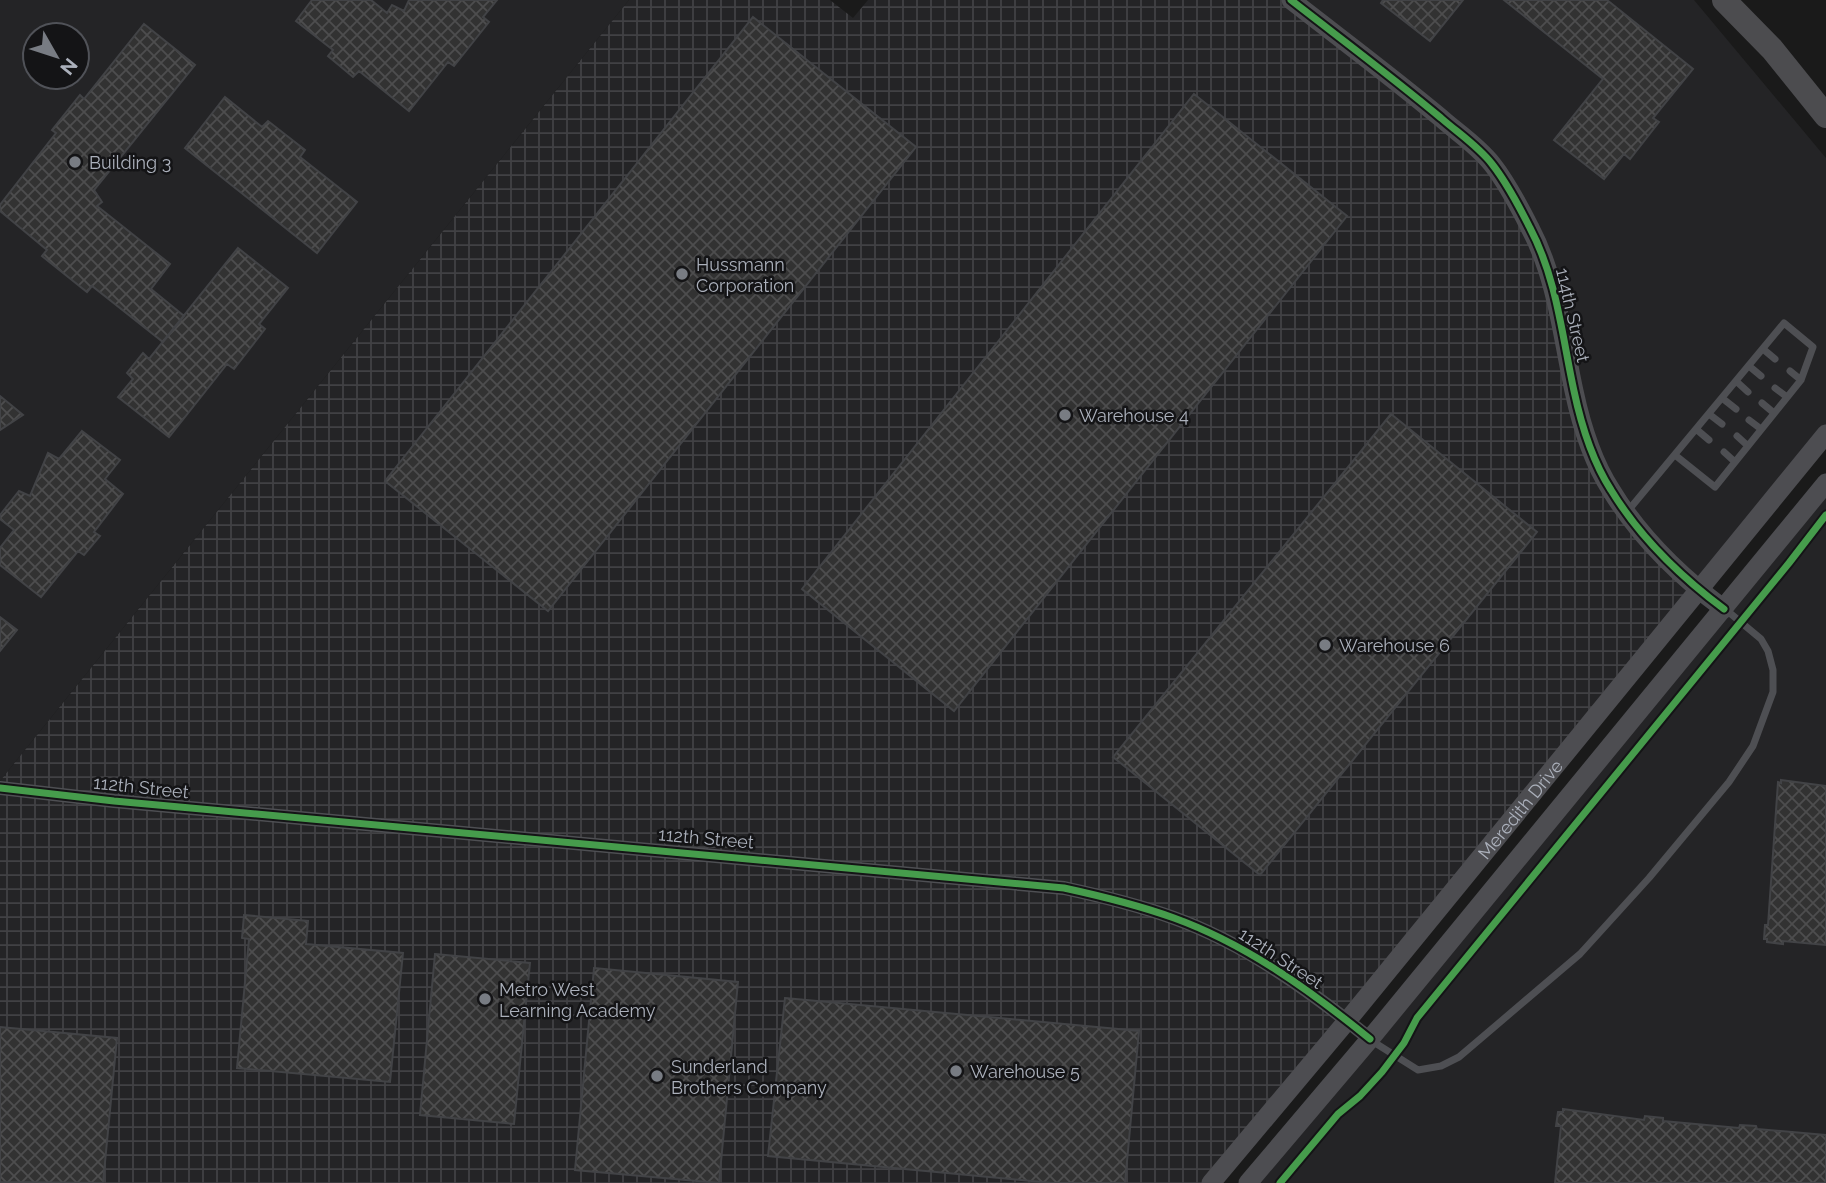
<svg xmlns="http://www.w3.org/2000/svg" width="1826" height="1183" font-family="Raleway,sans-serif">
  <defs>
    <pattern id="industrial-grid" width="8" height="8" patternUnits="userSpaceOnUse" patternTransform="scale(1.75)"><rect width="8" height="8" fill="#242426"/><path d="M0 4h8M4 0v8" fill="none" stroke="#414144"/></pattern>
    <pattern id="building-cross-hatch" width="8" height="8" patternUnits="userSpaceOnUse" patternTransform="scale(1.75)"><rect width="8" height="8" fill="#323232"/><path d="M0 0l8 8M0 8l8-8" fill="none" stroke="#4d4d4e"/></pattern>
  </defs>
  <rect width="100%" height="100%" fill="#1a1a1a"/>
  <path fill="#242426" fill-rule="evenodd" d="M0 0H629L0 781ZM35 35H77V77H35Z
    M1292 0H1694L1826 158V435L1699 590 1670 561Z
    M1826 483V1183H1248Z"/>
  <path fill="url(#industrial-grid)" d="M629 0H830L853 18 868 0H1291L1425 104 1518 205 1610 489 1699 590 1211 1183H0V781Z"/>
  <path fill="url(#building-cross-hatch)" stroke="#424346" stroke-width="2" d="M312 0H371L387 13 392 5 404 11 409 0H497L483 17 489 22 454 66 448 62 409 111 359 71 353 77 328 56 333 50 296 21Z
    M1383 0H1463L1430 41 1381 3Z
    M1504 0H1607L1693 69 1653 118 1659 122 1630 159 1624 154 1604 179 1554 140 1603 79Z
    M753 17 916 147 548 611 385 481Z
    M144 24 195 65 94 190 102 202 97 206 170 264 151 289 184 316 163 342 92 286 87 292 42 256 47 250 0 211V205L56 133 52 130 80 95 84 99Z
    M1194 94 1347 216 954 711 802 589Z
    M225 97 262 127 268 121 305 150 300 157 357 202 317 253 185 148Z
    M238 248 288 288 259 324 265 329 234 369 227 364 169 437 118 397 133 379 127 373 143 353 149 359Z
    M0 396 23 415 0 430Z
    M1391 414 1537 532 1260 875 1113 757Z
    M82 431 120 460 105 479 123 494 94 532 100 536 84 555 78 551 41 597 0 565V548L14 530 0 519V515L19 491 30 496 48 453 59 459Z
    M0 617 17 630 0 651Z
    M1781 780 1826 786V945L1783 941V944L1767 942V939H1764L1765 925H1768L1778 782 1781 783Z
    M244 915 308 921 306 944 403 953 390 1082 237 1068 249 939 242 938Z
    M435 954 530 963 514 1124 420 1115Z
    M594 968 738 982 719 1183 575 1170Z
    M785 998 1139 1031 1125 1183H1052L768 1156Z
    M0 1027 117 1038 103 1183 0 1182Z
    M1563 1109 1644 1120 1645 1116 1663 1118V1121L1739 1128 1740 1125 1756 1126 1757 1129 1826 1135V1183H1555L1561 1126H1556L1558 1112H1563Z"/>
  <g fill="none" stroke-linecap="round" stroke-linejoin="round">
    <path stroke="#4e4f53" stroke-width="7" d="M1763 349 1775 359
      M1749 366 1761 376
      M1790 371 1801 380
      M1736 381 1748 392
      M1775 388 1787 397
      M1722 398 1736 409
      M1762 403 1774 413
      M1709 414 1722 424
      M1749 420 1761 429
      M1696 429 1709 440
      M1737 436 1748 446
      M1724 452 1735 462
      M1627 512 1784 323 1813 347 1801 380 1715 487 1675 455
      M1372 1041 1418 1070 1441 1066 1459 1057 1580 954 1649 878 1729 782 1753 746 1773 692V670L1768 651 1761 639 1725 609"/>
    <path stroke="#4e4f53" stroke-width="14" d="M0 788 114 801 1064 888C1101 896 1138 905 1174 918 1246 944 1311 991 1370 1039"/>
    <g stroke="#4d4d51" stroke-width="19">
      <path d="M1291 0C1341 39 1392 77 1441 118 1458 133 1478 146 1492 164 1507 183 1519 206 1530 228 1557 279 1562 336 1574 391 1581 424 1593 462 1611 490 1639 536 1681 577 1724 609"/>
      <path id="s1" d="M1211 1183 1347 1021 1826 434"/>
      <path d="M1248 1183 1370 1039 1826 483"/>
    </g>
    <path stroke="#4c4c4f" stroke-width="24" d="M1724 0 1772 49 1826 116"/>
    <defs>
      <path id="cycleway" d="M1291 0C1341 39 1392 77 1441 118 1458 133 1478 146 1492 164 1507 183 1519 206 1530 228 1557 279 1562 336 1574 391 1581 424 1593 462 1611 490 1639 536 1681 577 1724 609
        M0 788 114 801 1064 888C1101 896 1138 905 1174 918 1246 944 1311 991 1370 1039
        M1280 1183 1338 1114 1360 1096 1382 1072 1404 1043 1417 1018 1789 563 1826 515"/>
    </defs>
    <use href="#cycleway" stroke="#141416" stroke-width="11"/>
    <use href="#cycleway" stroke="#469c4c" stroke-width="7"/>
  </g>
  <g fill="#787c83" stroke="#141416" stroke-width="2.5">
    <circle cx="75" cy="162" r="7"/>
    <circle cx="682" cy="274" r="7"/>
    <circle cx="1065" cy="415" r="7"/>
    <circle cx="1325" cy="645" r="7"/>
    <circle cx="485" cy="999" r="7"/>
    <circle cx="956" cy="1071" r="7"/>
    <circle cx="657" cy="1076" r="7"/>
  </g>
  <g text-anchor="middle" dominant-baseline="central" stroke-width="5" stroke-linejoin="round" paint-order="stroke">
    <g font-size="18" fill="#abb0bb" stroke="#141416" text-anchor="start">
      <text x="89" y="162">Building 3</text>
      <text x="696" y="264">Hussmann<tspan x="696" dy="21">Corporation</tspan></text>
      <text x="1079" y="415">Warehouse 4</text>
      <text x="1339" y="645">Warehouse 6</text>
      <text x="499" y="989">Metro West<tspan x="499" dy="21">Learning Academy</tspan></text>
      <text x="671" y="1066">Sunderland<tspan x="671" dy="21">Brothers Company</tspan></text>
      <text x="970" y="1071">Warehouse 5</text>
    </g>
    <g font-size="18" fill="#abb0bb" stroke="#141416">
      <text transform="translate(1573 315) rotate(77)">114th Street</text>
      <text transform="translate(141 787) rotate(6)">112th Street</text>
      <text stroke="none"><textPath href="#s1" startOffset="485">Meredith Drive</textPath></text>
      <text transform="translate(706 838) rotate(5)">112th Street</text>
      <text transform="translate(1281 958) rotate(33)">112th Street</text>
    </g>
  </g>
  <g transform="translate(56 56) rotate(129)"><circle r="33" fill="#141416" stroke="#505258" stroke-width="2"/>
  <path d="M0-5L12 26L0 18L-12 26Z" fill="#787c83"/>
  <text y="-10" font-size="19" font-weight="bold" text-anchor="middle" fill="#abb0bb">N</text>
  </g>
</svg>
